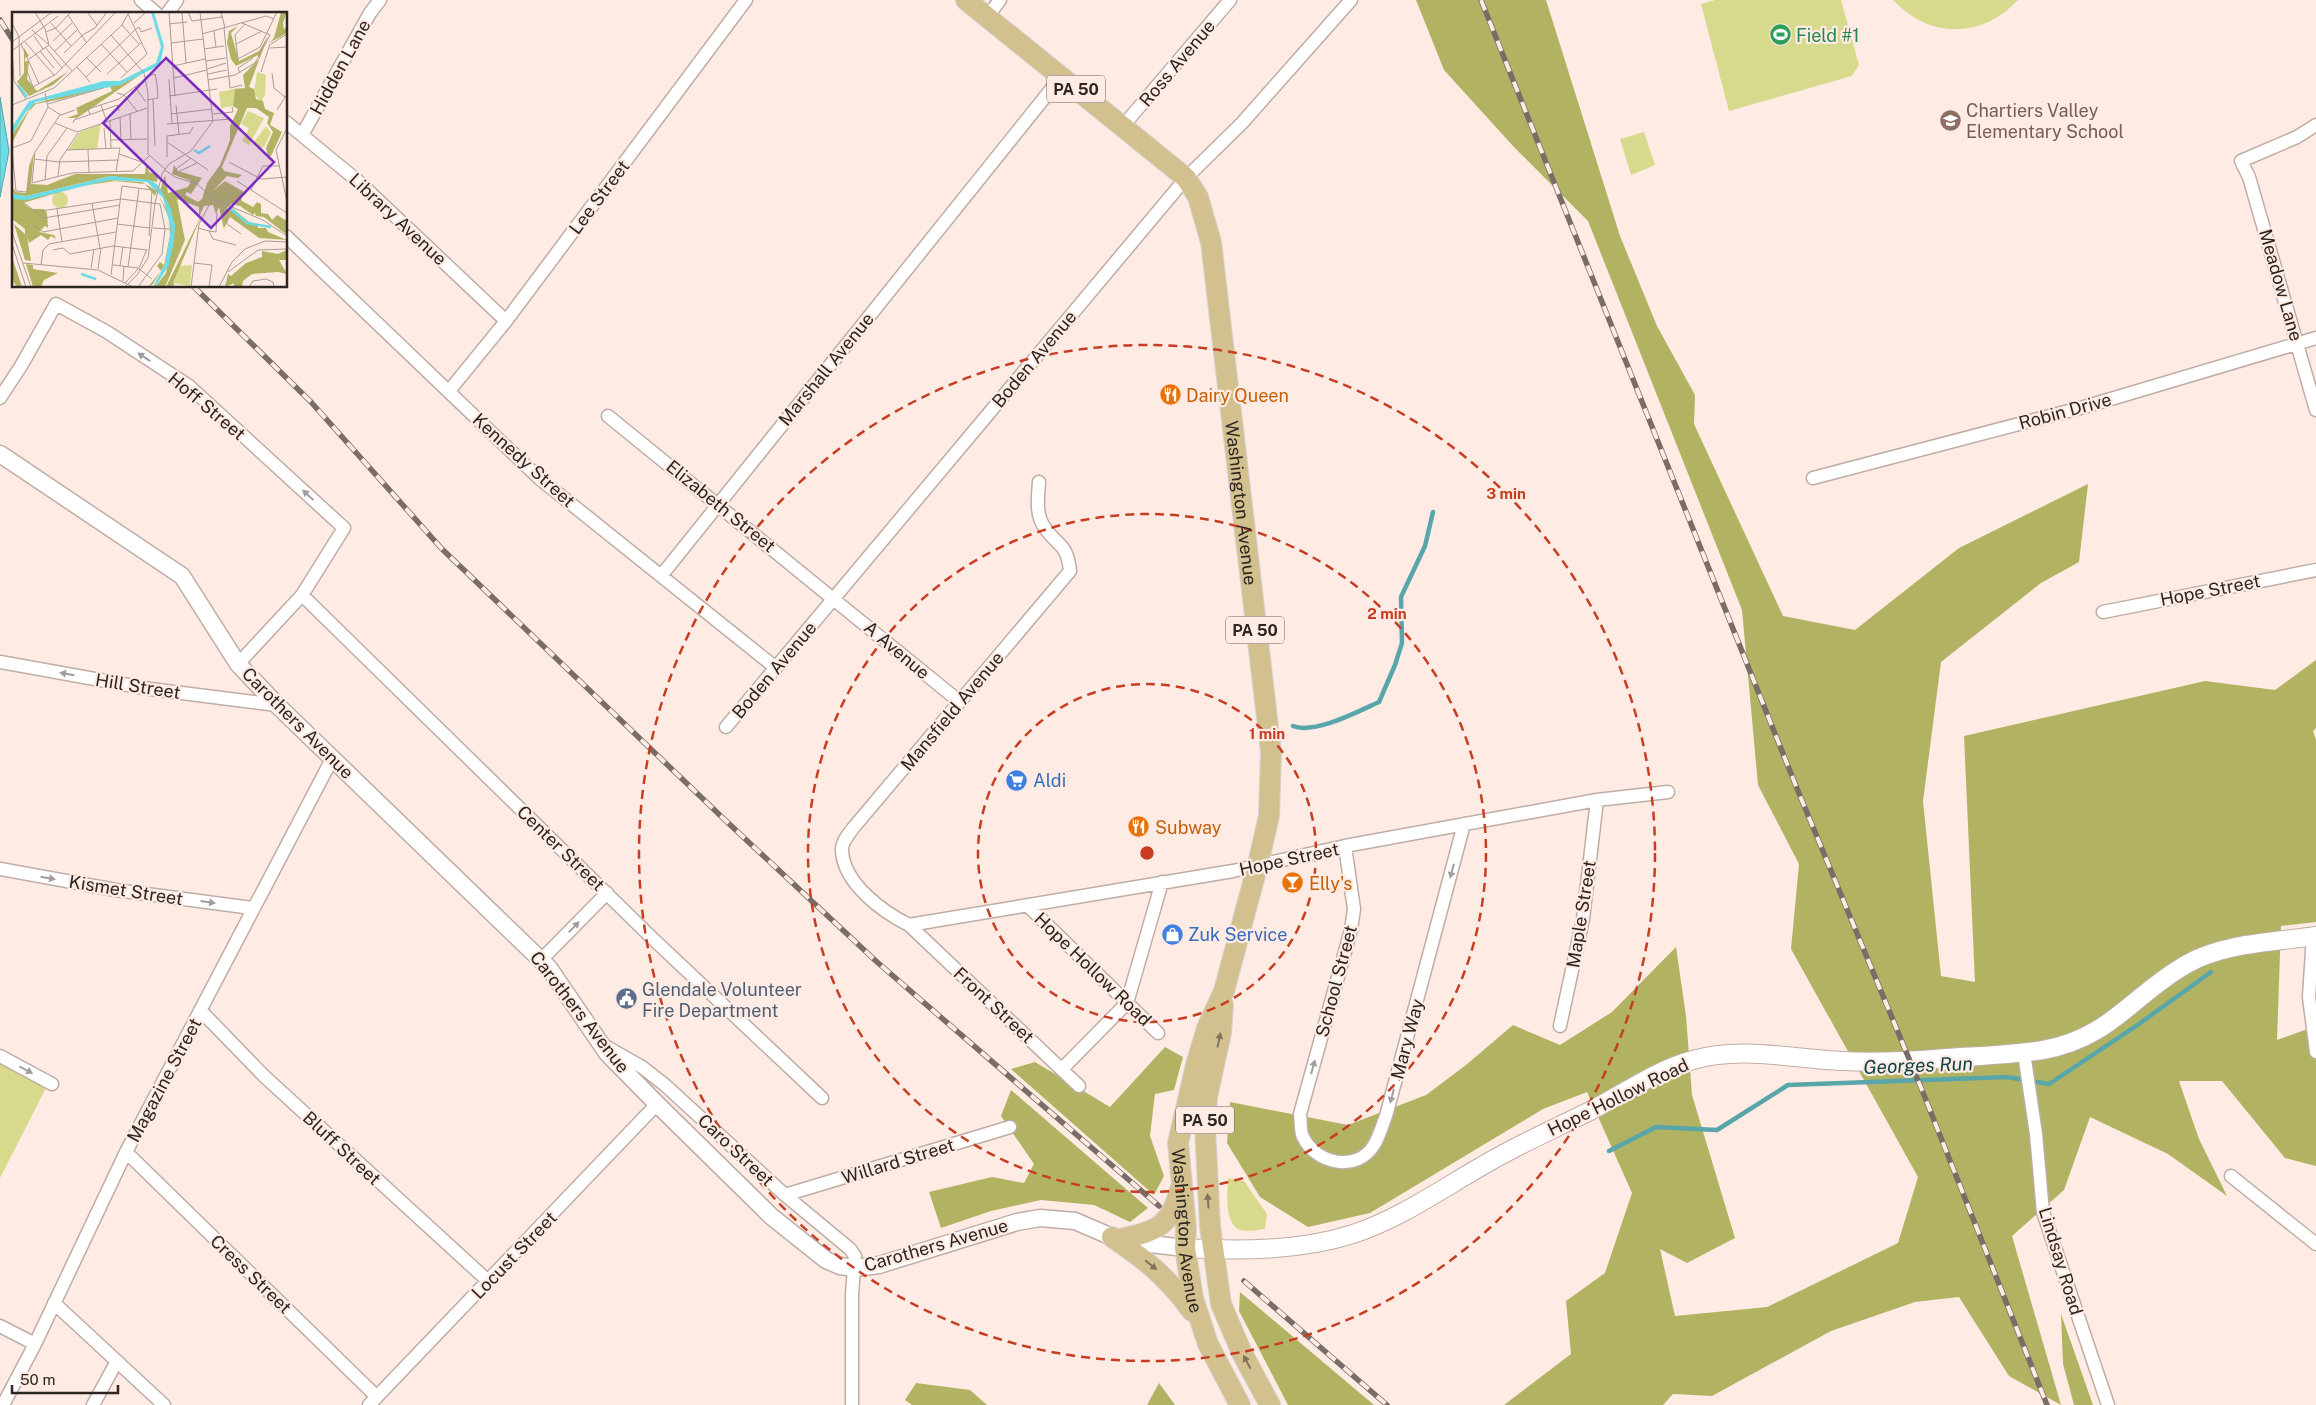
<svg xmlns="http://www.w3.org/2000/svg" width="2316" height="1405" font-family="'Public Sans',sans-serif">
  <rect width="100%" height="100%" fill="#feebe3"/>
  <path fill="#d7da8d" d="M1715 0H1841L1859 65 1852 76 1729 111 1701 4Z
    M1893 0H2018C1982 39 1929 39 1893 0Z
    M1644 132 1655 165 1631 175 1620 139Z
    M0 1061 47 1086 0 1178Z
    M1228 1178 1244 1181 1267 1214 1265 1229C1257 1230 1248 1232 1241 1230 1223 1224 1228 1192 1228 1178Z"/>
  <path fill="#b1b363" d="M1416 0H1546L1620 236 1657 326 1695 395 1694 424 1783 616 1855 630 1959 548 2088 484 2079 562 2041 583 1941 662 1923 801 1941 976 1975 982 1964 736 2205 681 2275 690 2316 660V728L2313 731 2316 740V922L2281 926 2277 1040 2316 1026V1166L2285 1158 2222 1081H2179L2199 1139 2227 1196 2168 1154 2090 1117 2064 1190 2012 1236 2061 1405 2009 1376 1959 1297 1915 1302 1831 1331 1712 1396 1673 1394 1663 1405H1504L1571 1354 1566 1301 1605 1273 1632 1193 1587 1092 1543 1109 1370 1213 1308 1227 1260 1197 1227 1143 1230 1102 1348 1125 1426 1095 1466 1065 1513 1025 1560 1045 1612 1012 1676 947 1686 1016 1692 1095 1735 1238 1687 1263 1660 1249 1675 1316 1767 1307 1898 1243 1918 1177 1791 949 1799 864 1758 785 1742 610 1588 221 1513 146 1444 70Z
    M1165 1047 1183 1057 1174 1090 1155 1094 1150 1136 1164 1176 1154 1195 1011 1069 1035 1062 1110 1107Z
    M1011 1090 1148 1208 1130 1222 1094 1205 1041 1200 991 1211 941 1228 929 1192 992 1177 1024 1183 1034 1164 1001 1116Z
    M1240 1292 1374 1405H1288L1239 1311Z
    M2061 1314 2093 1405H2074L2063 1364Z
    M916 1383 970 1390 987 1405H912L905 1400Z
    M1159 1383 1175 1405H1147Z"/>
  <path fill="#6bdce5" stroke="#58a5aa" d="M0 97 9 151 0 197Z"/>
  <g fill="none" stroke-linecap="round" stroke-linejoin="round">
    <path stroke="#58a5aa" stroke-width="4.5" d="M1293 726C1314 735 1359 711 1379 702L1395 665 1402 643 1401 597 1425 546 1433 512
      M1609 1151 1656 1127 1717 1130 1788 1085 2007 1077 2049 1084 2139 1024 2211 972"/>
    <defs>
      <path id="minor" d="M141 0 157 14
        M167 14 177 0
        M987 17 1000 0
        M286 122 359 182 506 321
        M2316 125 2297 137 2241 161 2249 177 2316 410
        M1123 126 1230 0
        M302 135 370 13 380 0
        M286 236 540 479 776 668
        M449 391 506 321 746 0
        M0 398 21 366 56 304 107 332 189 386 344 528 302 595 238 664
        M608 416 960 702
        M1813 478 2084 407 2316 338
        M1039 482C1038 497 1035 515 1045 528 1059 548 1067 543 1070 571L854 827C849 834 841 842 842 851 844 884 883 912 909 925L1079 1086
        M661 576 1061 77
        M302 595 651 937 822 1098
        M2103 612 2316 570
        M0 662 150 689 277 705
        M726 727 1186 178 1242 123 1351 0
        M1345 846 1354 909 1351 930 1300 1114C1301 1121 1300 1131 1303 1137 1316 1164 1357 1173 1374 1145 1379 1137 1382 1126 1386 1116L1464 824
        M0 869 116 890 252 908
        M1028 906 1158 1033
        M909 925 1233 871 1345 846 1597 800 1668 792
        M2313 936 2309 997 2316 1052
        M541 960 607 893
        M201 1011 264 1076 488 1281
        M1560 1026 1583 919 1597 800
        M605 1046 642 1067 665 1085 785 1195 850 1249 855 1256 852 1294V1405
        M2024 1053 2036 1134 2043 1212 2108 1405
        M0 1056 52 1084
        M1062 1069 1127 1003 1162 882
        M126 1152 377 1397
        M2231 1176 2316 1244
        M785 1195 1010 1127
        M54 1303 164 1405
        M0 1326 35 1344
        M3 1405 35 1344 126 1152 332 759
        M93 1405 117 1361
        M369 1405 657 1104"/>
      <path id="tertiary" d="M0 454 182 576 238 664 277 705 549 968 607 1053 657 1104 772 1217 826 1260 840 1266 855 1268 879 1265 1017 1222 1040 1218 1075 1221 1112 1237 1142 1243 1185 1248"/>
      <path id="secondary" d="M1185 1248C1240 1251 1300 1251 1353 1234 1399 1219 1440 1190 1482 1166 1517 1145 1554 1129 1590 1111 1623 1094 1656 1070 1693 1060 1741 1046 1794 1059 1843 1061 1877 1063 1912 1061 1946 1058 1978 1056 2011 1055 2043 1050 2111 1038 2132 995 2187 964 2224 943 2274 942 2316 936"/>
      <g id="primary">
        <path id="s1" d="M966 0 1186 178 1198 197 1211 242 1271 752 1269 816 1258 864 1224 991 1207 1028 1196 1065 1178 1143 1186 1228 1185 1248 1193 1298 1208 1344 1240 1405"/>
        <path d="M1223 1005 1221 1033 1207 1097 1205 1127 1210 1226 1221 1304 1242 1353 1270 1405"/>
        <path d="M1112 1237C1147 1261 1166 1276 1192 1311"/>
        <path d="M1124 1238C1158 1231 1170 1225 1180 1190"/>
      </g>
    </defs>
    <use href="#minor" stroke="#bfada5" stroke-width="15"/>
    <use href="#tertiary" stroke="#bfada5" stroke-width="19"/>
    <use href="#secondary" stroke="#bfada5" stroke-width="20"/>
    <use href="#primary" stroke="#d5d3d3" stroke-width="22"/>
    <use href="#minor" stroke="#fff" stroke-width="12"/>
    <use href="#tertiary" stroke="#fff" stroke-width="16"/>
    <use href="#secondary" stroke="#fff" stroke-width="18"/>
    <use href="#primary" stroke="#d2c18e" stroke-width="20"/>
    <defs>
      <path id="rail" d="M1481 0 1798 791 1922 1090 2047 1405
        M0 20 14 42
        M193 286 311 402 442 549 725 820 877 962 1159 1206
        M1244 1281 1387 1405"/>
    </defs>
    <use href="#rail" stroke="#796d68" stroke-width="5.5"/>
    <use href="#rail" stroke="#feebe3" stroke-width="4" stroke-dasharray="11" stroke-linecap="butt"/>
  </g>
  <defs><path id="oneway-solid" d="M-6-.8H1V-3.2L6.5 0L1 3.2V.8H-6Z" transform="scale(1.25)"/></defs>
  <g fill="#a09d9c">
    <use href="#oneway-solid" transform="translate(144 357) rotate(-147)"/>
    <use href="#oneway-solid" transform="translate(308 495) rotate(-137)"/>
    <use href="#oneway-solid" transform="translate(67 674) rotate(-170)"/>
    <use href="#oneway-solid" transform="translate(1452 871) rotate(105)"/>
    <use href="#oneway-solid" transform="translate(48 878) rotate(10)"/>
    <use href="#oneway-solid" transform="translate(208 902) rotate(8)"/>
    <use href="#oneway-solid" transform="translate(574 927) rotate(-46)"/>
    <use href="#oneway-solid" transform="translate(1313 1067) rotate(-75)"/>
    <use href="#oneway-solid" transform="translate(26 1070) rotate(28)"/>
    <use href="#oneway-solid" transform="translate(1392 1096) rotate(105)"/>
  </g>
  <g fill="#7f7358">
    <use href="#oneway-solid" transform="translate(1219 1040) rotate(-78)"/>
    <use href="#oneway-solid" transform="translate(1208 1201) rotate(-94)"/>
    <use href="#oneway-solid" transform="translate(1151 1265) rotate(39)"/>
    <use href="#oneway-solid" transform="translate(1247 1362) rotate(-118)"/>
  </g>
  <g fill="none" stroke="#c83d22" stroke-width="2.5" stroke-dasharray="9 6">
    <circle cx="1147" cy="853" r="169"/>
    <circle cx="1147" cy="853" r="339"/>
    <circle cx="1147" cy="853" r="508"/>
  </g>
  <defs>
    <symbol id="stadium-disc" viewBox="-11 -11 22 22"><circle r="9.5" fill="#2e9e5b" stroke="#feebe3"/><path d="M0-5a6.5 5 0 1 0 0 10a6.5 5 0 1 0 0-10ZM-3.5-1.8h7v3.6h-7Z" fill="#fff"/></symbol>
    <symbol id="school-disc" viewBox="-11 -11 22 22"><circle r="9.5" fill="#8d6e63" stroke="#feebe3"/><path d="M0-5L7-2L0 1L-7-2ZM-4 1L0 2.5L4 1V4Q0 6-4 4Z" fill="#fff"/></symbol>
    <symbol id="restaurant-disc" viewBox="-11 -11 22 22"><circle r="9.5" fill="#e8710a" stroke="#feebe3"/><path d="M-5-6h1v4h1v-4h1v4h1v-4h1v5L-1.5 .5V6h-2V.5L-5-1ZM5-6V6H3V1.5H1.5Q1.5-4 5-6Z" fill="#fff"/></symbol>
    <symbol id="supermarket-disc" viewBox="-11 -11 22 22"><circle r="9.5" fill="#3f7fe0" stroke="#feebe3"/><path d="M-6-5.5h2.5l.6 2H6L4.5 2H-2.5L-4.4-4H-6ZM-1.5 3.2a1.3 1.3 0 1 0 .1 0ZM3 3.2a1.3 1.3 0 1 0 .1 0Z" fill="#fff"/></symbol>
    <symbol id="bar-disc" viewBox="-11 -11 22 22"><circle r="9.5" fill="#e8710a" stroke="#feebe3"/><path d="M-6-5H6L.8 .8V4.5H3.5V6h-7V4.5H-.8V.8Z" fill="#fff"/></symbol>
    <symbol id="shop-disc" viewBox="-11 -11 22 22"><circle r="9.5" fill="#3f7fe0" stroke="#feebe3"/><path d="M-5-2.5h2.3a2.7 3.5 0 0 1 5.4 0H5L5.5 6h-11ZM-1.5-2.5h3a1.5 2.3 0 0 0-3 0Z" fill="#fff"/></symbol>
    <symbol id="civic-disc" viewBox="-11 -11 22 22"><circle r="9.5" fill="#5c6f8a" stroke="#feebe3"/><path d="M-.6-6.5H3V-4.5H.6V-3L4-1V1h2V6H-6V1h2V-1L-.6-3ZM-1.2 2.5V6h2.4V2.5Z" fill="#fff"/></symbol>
  </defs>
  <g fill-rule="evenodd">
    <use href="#stadium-disc" x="1768" y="22" width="25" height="25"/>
    <use href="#school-disc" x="1938" y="108" width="25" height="25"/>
    <use href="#restaurant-disc" x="1158" y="382" width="25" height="25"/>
    <use href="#supermarket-disc" x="1004" y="768" width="25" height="25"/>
    <use href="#restaurant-disc" x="1126" y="814" width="25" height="25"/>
    <use href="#bar-disc" x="1280" y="870" width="25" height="25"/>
    <use href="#shop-disc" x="1160" y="922" width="25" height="25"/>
    <use href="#civic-disc" x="614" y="986" width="25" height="25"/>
  </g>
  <g text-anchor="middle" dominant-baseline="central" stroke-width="4.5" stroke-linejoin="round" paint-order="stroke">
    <g fill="#feebe3" stroke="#6b605c" stroke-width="1">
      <rect x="1047" y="75.5" width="58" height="27" rx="4"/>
      <rect x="1226" y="616.5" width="58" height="27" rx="4"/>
      <rect x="1176" y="1106.5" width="58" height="27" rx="4"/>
    </g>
    <g font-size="16" font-weight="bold" fill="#2c2522">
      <text x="1076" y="89">PA 50</text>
      <text x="1255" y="630">PA 50</text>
      <text x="1205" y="1120">PA 50</text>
    </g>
    <g font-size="18" fill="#27864d" stroke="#feebe3" text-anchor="start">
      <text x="1796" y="35">Field #1</text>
    </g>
    <g font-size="18" fill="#2c2522" stroke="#feebe3">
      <text transform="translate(1177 63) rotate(-50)">Ross Avenue</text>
      <text transform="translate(340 67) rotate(-61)">Hidden Lane</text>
      <text transform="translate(599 197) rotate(-53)">Lee Street</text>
      <text transform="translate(398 219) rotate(43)">Library Avenue</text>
      <text transform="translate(2281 285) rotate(74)">Meadow Lane</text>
      <text transform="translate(1034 359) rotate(-50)">Boden Avenue</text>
      <text transform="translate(826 369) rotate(-51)">Marshall Avenue</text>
      <text transform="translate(207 406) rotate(40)">Hoff Street</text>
      <text transform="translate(2065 411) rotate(-15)">Robin Drive</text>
      <text transform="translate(524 460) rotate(42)">Kennedy Street</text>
      <text stroke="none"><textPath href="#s1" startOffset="615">Washington Avenue</textPath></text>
      <text transform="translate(721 506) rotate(39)">Elizabeth Street</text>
      <text transform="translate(2210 590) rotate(-11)">Hope Street</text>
      <text transform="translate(897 650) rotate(40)">A Avenue</text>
      <text transform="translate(774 670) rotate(-50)">Boden Avenue</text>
      <text transform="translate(138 686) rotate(9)">Hill Street</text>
      <text transform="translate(952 711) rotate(-50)">Mansfield Avenue</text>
      <text transform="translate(298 723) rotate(45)">Carothers Avenue</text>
      <text transform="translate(561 848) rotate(44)">Center Street</text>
      <text transform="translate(1289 859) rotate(-12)">Hope Street</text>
      <text transform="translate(126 890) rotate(9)">Kismet Street</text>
      <text transform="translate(1581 914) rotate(-81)">Maple Street</text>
      <text transform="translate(1093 969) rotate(44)">Hope Hollow Road</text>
      <text transform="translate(1336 981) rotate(-75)">School Street</text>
      <text transform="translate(994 1005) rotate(43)">Front Street</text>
      <text transform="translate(580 1012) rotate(52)">Carothers Avenue</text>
      <text transform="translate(1407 1039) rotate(-75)">Mary Way</text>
      <text transform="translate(164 1080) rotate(-62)">Magazine Street</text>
      <text transform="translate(1618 1097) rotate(-26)">Hope Hollow Road</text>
      <text transform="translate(342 1148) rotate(43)">Bluff Street</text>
      <text transform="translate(736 1150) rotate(43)">Caro Street</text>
      <text transform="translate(898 1161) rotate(-17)">Willard Street</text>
      <text stroke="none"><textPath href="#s1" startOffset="1358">Washington Avenue</textPath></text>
      <text transform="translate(936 1245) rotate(-16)">Carothers Avenue</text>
      <text transform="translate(514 1255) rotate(-46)">Locust Street</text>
      <text transform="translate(2061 1261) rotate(73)">Lindsay Road</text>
      <text transform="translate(251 1274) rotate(44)">Cress Street</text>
    </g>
    <g font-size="18" fill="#785e54" stroke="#feebe3" text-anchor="start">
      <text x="1966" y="110">Chartiers Valley<tspan x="1966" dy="21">Elementary School</tspan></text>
    </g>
    <g font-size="18" fill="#c56008" stroke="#feebe3" text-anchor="start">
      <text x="1186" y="395">Dairy Queen</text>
      <text x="1155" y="827">Subway</text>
      <text x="1309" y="883">Elly's</text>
    </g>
    <g font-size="18" fill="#366cbe" stroke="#feebe3" text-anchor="start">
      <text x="1033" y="780">Aldi</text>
      <text x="1188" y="934">Zuk Service</text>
    </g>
    <g font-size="18" fill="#4e5e75" stroke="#feebe3" text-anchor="start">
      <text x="642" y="989">Glendale Volunteer<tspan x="642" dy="21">Fire Department</tspan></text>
    </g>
    <g font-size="19" font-style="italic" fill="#0d4246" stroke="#feebe3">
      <text transform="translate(1918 1065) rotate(-2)">Georges Run</text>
    </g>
  </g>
  <g transform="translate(12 12)">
    <rect width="275" height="275" fill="#feebe3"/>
    <path d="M245 60 254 63 253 83 249 90 242 81ZM223 77 221 94 209 96 207 80ZM236 99 252 106 237 133 230 129 237 116 229 112ZM89 112 85 137 56 138 68 120ZM254 114 259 121 252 135 246 137 242 130ZM40 188a8 8 0 1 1 16 0a8 8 0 1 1-16 0ZM180 253 178 274 161 271 168 254Z" fill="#d7da8d"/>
    <path d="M269 0H275L271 11 272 18 275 13V21L257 31 262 26ZM226 14 219 21 227 49 247 39 256 24 237 75 242 77 244 87 251 89 253 97 262 101 258 113 270 120 259 144 256 145 254 136 261 120 255 111 257 105 244 96H235L210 155 212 159 230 163 226 166 215 164 201 179 213 169 234 181 229 185 230 189 241 195 245 190 249 192V201L256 202 260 208 265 203 275 209V223L252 205 244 204 243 201 241 203 228 194 219 192 214 197 220 196 237 210 246 212V216H254L256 220 275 228 247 226 218 205 212 216 213 222 207 195 204 202 201 193 192 194 187 205V195L165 187 173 228 153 275H143L154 261 163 213 148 178 153 163 156 181 176 175 179 169 160 162 162 153 166 159 190 166 179 182 175 180 173 183 186 190 190 187 195 171 208 153 218 128V114L226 97 221 94 223 77H220L233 76 231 63 247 47 246 43 224 54 219 47 215 31 217 19ZM12 36 17 44 13 46V50L17 48 15 67 25 79 57 59 41 73 17 84 5 70 12 61ZM131 61 65 106H55L66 102 64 96 100 79 98 74 50 87 24 92 17 99 0 131V123L21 92 87 74 108 73ZM22 140 19 172 35 173 63 162H133L134 152 137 160 146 163 145 170 99 164 15 184 2 183 0 175 4 180 14 181 17 154ZM98 168 130 170 145 179 143 184 133 172 103 169 69 174 11 191 19 197H32L35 201 36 216 33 214 27 220 42 223 44 227 39 224 36 228 29 223 17 231 15 225 19 249 13 248 2 212 13 222V217L0 207V187L34 183 81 170ZM147 184 157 202 160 220 153 252 141 272 136 275 149 259 145 254 148 250 152 253 158 224 157 206ZM191 200 161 271 163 273 154 275ZM275 238V248H267L275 262 266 260 240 262 231 269 230 275H222V271L213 275 216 262 219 264 234 251 250 245V239L266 242ZM0 245 10 275H5L0 268ZM14 252 21 253V257L46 261 32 268 29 275H21Z" fill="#b1b363"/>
    <path d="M139 0H142L152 34 148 53 108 73 24 90 14 100 0 123V115L17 89 92 69H108L144 51 149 35ZM99 164 138 168 146 173 158 195 163 213 162 229 157 253 143 275H141L153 252 159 217 151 186 135 170 97 168 15 188 0 187V182L15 184Z" fill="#6bdce5"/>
    <path fill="none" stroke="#6bdce5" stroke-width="2.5" d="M6 73 15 85M182 138 187 141 198 134M219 197 235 211 259 215M69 262 84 267"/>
    <path fill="none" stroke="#aa9c96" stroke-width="1" d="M23 0 33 17 37 33 60 59M75 0 85 13M157 0 163 84M170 0 174 51M176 0 180 9 210 5M209 0 213 16M56 3 74 30M0 11 7 25 8 64M39 11 59 34M122 11 134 0M157 12 175 10M233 12 223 23 226 47 248 35 265 0M110 13 127 32M212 16 218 76 230 73M124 17 127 15 129 20 140 16M20 18 36 32M202 19 204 35M34 20 44 16 59 0M190 22 254 4 262 7M99 23 132 61 136 81V142L153 157M22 24 31 37M41 29 60 11M0 30 40 0M13 30 42 63M159 31 191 27M9 32 27 72M89 32 115 60M224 32 250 19M259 32 275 22M0 35 2 69 14 87M33 35 50 56M258 36 275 35M192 37 212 34M1 38 46 4M28 39 42 56M43 39 65 18M52 41 72 22 83 16 95 0M75 46 89 60M17 47 37 33M194 49 214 46M161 54 193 47M65 55 78 70M195 57 214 51M15 59 21 75 44 62 104 0M249 60 258 32M228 61 226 56 241 46M260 61 262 76 273 85M95 62 130 30M196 62 215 58M74 65 124 17M133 65 143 62 145 72 146 86 135 88M109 66 135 42 116 2M162 66 195 58M157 67 160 112M196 68 223 63 243 51 258 23 230 11M123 75 134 90M105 81 112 83 125 99M157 84 205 77M141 87 143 134M36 92 91 76M0 93 42 76 110 13 117 0M89 93 95 110M164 93 167 122M36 95 49 103 63 98M265 98 275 82M78 102 76 97 107 87 128 71M118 102 119 128M159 102 200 97M201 102 221 100 220 95M48 103 23 140 20 171 60 161 121 159 137 144M108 105 109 128M98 109 99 137M43 111 65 120 135 96M61 111 62 108 106 93 107 99M155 112 219 107M92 116 94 137M275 116 264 138 275 190M99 128 135 127M155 130 196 158M0 136 19 129 36 95 33 81M0 138 4 179 15 180 19 163M55 138 108 136 104 159M76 138 77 160M107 142 130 150M155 145V124L178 121 181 115M179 146 164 157V161L185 151M22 147 47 150 106 148M217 150 249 167 275 165M153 158 163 165 185 172 203 188 251 208 275 224M46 164 48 148 66 121M33 168 35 144 55 116M225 169 275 201M239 178 251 154H267M11 190 32 206 108 193M80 191 88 236M219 195 214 202 215 212 229 222M45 197 50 230M29 199 109 187 148 192 153 217 150 242 126 275M105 212 138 216M21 213 31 220 106 206M141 216 157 217M186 216 197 219 201 227 224 233M197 219 204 220 205 201M0 220 19 275M0 232 14 275M41 238 51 236 58 242 101 234 135 238M11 251 86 258 121 275M182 251 200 253M29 253 31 238 37 232 104 220M101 253 126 256 140 267M108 254 111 235M116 255 127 177M79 256 82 237M86 257 89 236M216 260 246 238 275 237M99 263 110 174 140 178 137 224M111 269 112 254M113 271 127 256 135 237M113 275 125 263 136 246 143 191 150 162 157 152 179 139 201 109 188 0M179 275 187 212 201 186M197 275 200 253M207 275 220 250 233 237 253 229 275 230M237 275 241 269 254 267 261 270 262 275"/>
    <path fill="#7b2cbf" fill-opacity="0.15" stroke="#7b2cbf" stroke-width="2.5" d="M154 46 262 150 199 216 91 111Z"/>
    <rect width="275" height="275" fill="none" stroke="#2c2522" stroke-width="2.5"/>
  </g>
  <circle cx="1147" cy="853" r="8" fill="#c83d22" stroke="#feebe3" stroke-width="2.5"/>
  <g font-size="15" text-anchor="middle" font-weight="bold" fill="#c83d22" stroke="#feebe3" stroke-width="4.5" stroke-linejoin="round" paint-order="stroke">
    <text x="1506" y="499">3 min</text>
    <text x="1387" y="619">2 min</text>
    <text x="1267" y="739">1 min</text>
  </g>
  <path d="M12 1385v8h106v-8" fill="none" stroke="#2c2522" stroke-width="2.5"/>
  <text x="20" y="1385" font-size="15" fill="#2c2522" stroke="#feebe3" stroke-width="4" paint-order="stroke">50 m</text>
</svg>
